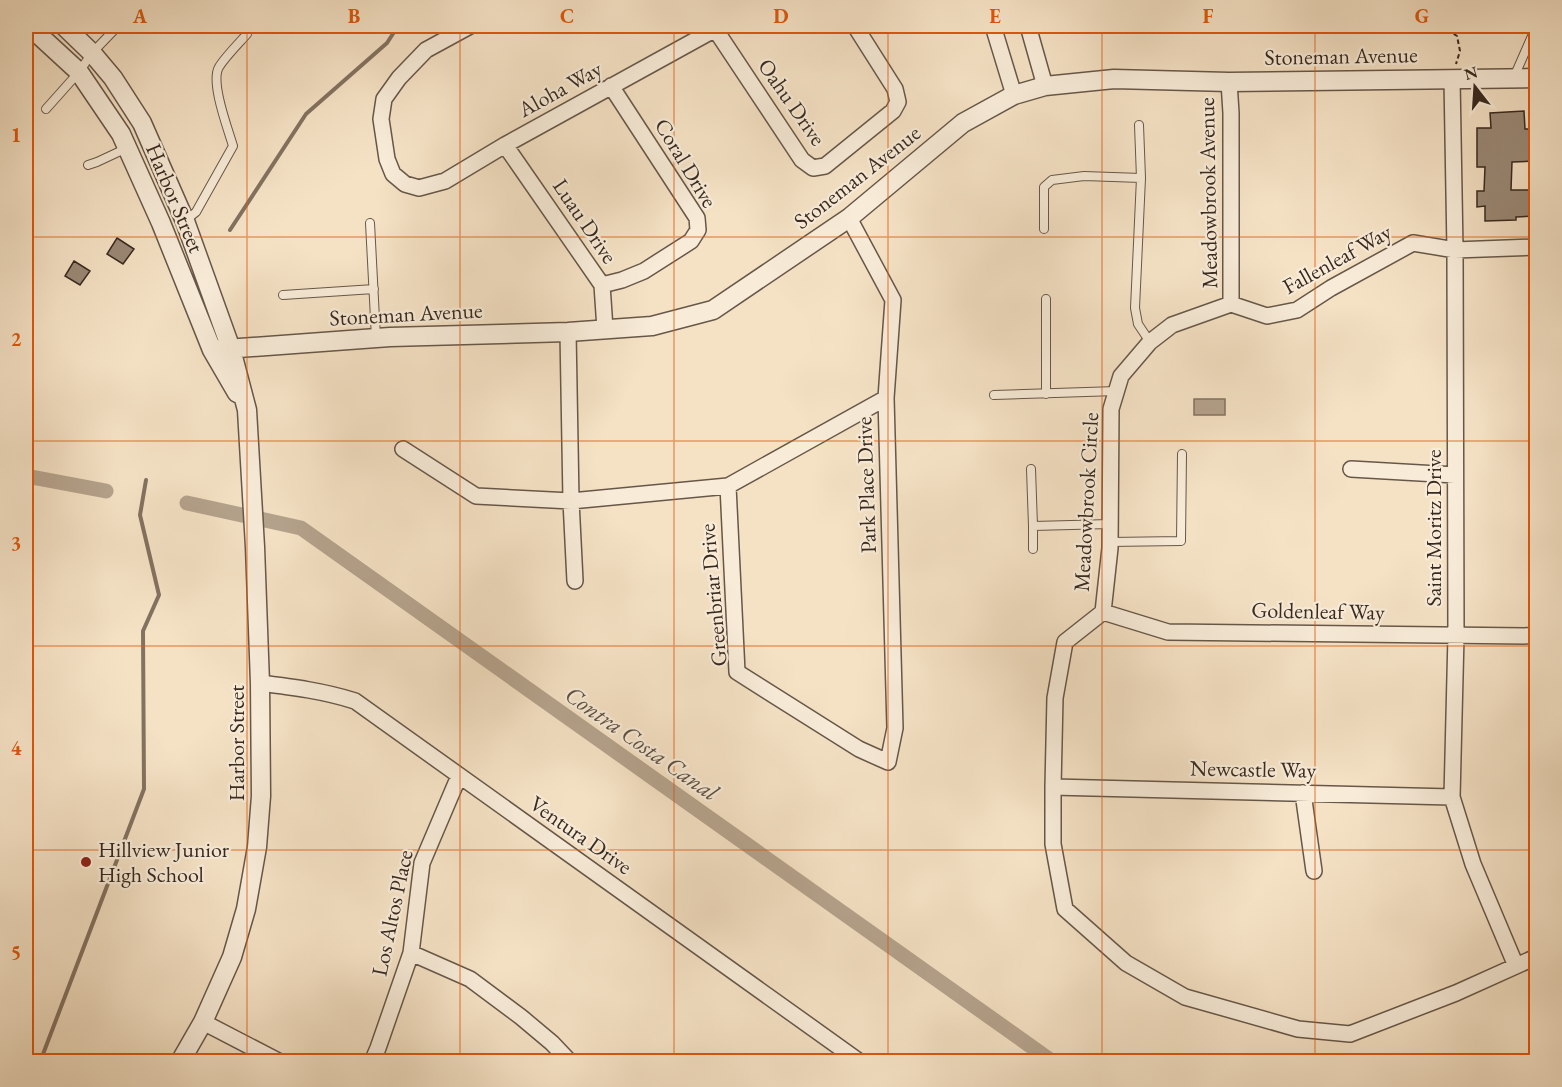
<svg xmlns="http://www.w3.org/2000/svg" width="1562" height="1087" font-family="'EB Garamond',serif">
  <rect width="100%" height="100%" fill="#f5e2c5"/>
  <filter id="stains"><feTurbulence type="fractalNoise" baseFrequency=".00333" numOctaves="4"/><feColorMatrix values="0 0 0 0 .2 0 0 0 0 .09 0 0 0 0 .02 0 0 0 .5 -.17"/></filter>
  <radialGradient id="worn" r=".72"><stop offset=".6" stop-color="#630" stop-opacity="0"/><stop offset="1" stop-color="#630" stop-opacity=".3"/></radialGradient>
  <path fill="#b5a38d" stroke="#837261" stroke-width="1.5" d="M1194 399H1225V415H1194Z"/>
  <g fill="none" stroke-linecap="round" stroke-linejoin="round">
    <path stroke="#837261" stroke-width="4" d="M230 230 306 114 387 43 398 26
      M40 1062 144 789 143 631 159 595 140 515 146 480"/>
    <path stroke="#b5a38d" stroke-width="15" d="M26 476 106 491
      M187 503 301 528 1053 1062"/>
  </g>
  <path fill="#9a8976" stroke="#382920" stroke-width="1.5" d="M1524 111 1525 129H1536V161L1512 162 1511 190H1536V216L1516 217V220L1485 221V206L1477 207V191H1484L1485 167H1477V128H1491L1490 113Z
    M117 238 134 249 123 264 107 254Z
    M74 261 90 271 80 285 65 276Z"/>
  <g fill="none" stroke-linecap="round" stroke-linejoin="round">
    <defs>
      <path id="service" d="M1514 77 1536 27
        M26 108 27 109
        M46 109 79 72 92 53 118 26
        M1139 125 1141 178 1135 308 1138 324 1150 342
        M88 165 97 162 127 148
        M186 220 196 212 233 146C228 129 210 82 219 67 225 57 239 43 247 34
        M370 223 376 338
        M1044 229V187L1052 180 1084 176 1141 178
        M283 295 374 289
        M1046 394V299
        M994 395 1117 391
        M1031 469 1033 526 1110 524
        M1033 526V549
        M1110 542 1181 541 1182 454"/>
      <path id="minor" d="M470 26 426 50 399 78 384 99 381 119 387 159 393 174 405 184 419 188 445 181 505 145 721 26
        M993 26 1014 95
        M1028 26 1045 86
        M715 29 802 160 813 168 825 166 893 111 898 102 895 89 855 26
        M1452 79 1455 250 1456 636 1452 797 1473 864 1516 966
        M1229 82 1231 113V304
        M505 145 602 285 605 329
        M602 285 622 280 644 271 691 241 698 230 697 218 611 86
        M1231 304 1172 325 1150 342 1121 376 1111 409 1110 548 1103 612 1065 642 1055 698 1053 787V844L1065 909 1126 963 1185 997 1298 1029 1350 1034 1456 993 1536 957
        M1231 304 1267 316 1297 310 1331 288 1413 243 1455 250 1536 247
        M568 332 571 501 575 581
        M403 449 476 496 571 501 728 486 886 398
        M1351 469 1455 475
        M728 486 737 672 859 749 888 762 895 728 886 398 893 300 849 218
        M1103 612 1168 632 1536 636
        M260 683C292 687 324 691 355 701L860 1062
        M1053 787 1452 797
        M1303 793 1314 871
        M411 953 470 979 521 1017 552 1043 570 1062
        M203 1022 280 1062
        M372 1062 378 1048 411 953 422 863 459 776"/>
      <path id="tertiary" d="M29 26 79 72 121 134 161 223 212 350 237 393
        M64 26 92 53 113 78 142 123 185 221 231 349 247 410 255 547 260 683 261 796 257 847 246 909 232 957 203 1022 180 1062
        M212 350 390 337 568 332 652 326 713 310 849 218 963 123 1014 95 1045 86 1114 79 1229 82 1536 78"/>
    </defs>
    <use href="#service" stroke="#675749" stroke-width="10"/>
    <use href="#minor" stroke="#675749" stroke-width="18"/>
    <use href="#tertiary" stroke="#675749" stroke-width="21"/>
    <path stroke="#382920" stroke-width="2" stroke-dasharray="4.5 3" stroke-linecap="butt" d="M1441 26 1457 36 1460 51 1456 64"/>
    <use href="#service" stroke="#f8ecd9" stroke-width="8"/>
    <use href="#minor" stroke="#f8ecd9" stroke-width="15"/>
    <use href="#tertiary" stroke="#f8ecd9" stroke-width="18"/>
  </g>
  <path fill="none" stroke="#df570d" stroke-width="1.5" stroke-opacity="0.55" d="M247 26V1062M460 26V1062M674 26V1062M888 26V1062M1102 26V1062M1315 26V1062M26 237H1536M26 441H1536M26 646H1536M26 850H1536"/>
  <circle fill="#8f2418" stroke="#f8ecd9" stroke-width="2" cx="86" cy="862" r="6"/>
  <g text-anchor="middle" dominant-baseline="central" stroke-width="4.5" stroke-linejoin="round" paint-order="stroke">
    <g font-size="22" fill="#382920" stroke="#f8ecd9">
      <text transform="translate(1341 56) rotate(-1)">Stoneman Avenue</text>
      <text transform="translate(560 89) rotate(-29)">Aloha Way</text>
      <text transform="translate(792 102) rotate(55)">Oahu Drive</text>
      <text transform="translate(686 163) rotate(59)">Coral Drive</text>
      <text transform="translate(857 177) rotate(-38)">Stoneman Avenue</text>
      <text transform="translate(1208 193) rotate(-91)">Meadowbrook Avenue</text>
      <text transform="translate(175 198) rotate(67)">Harbor Street</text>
      <text transform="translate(585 221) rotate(56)">Luau Drive</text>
      <text transform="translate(1337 259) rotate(-29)">Fallenleaf Way</text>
      <text transform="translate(406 314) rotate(-3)">Stoneman Avenue</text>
      <text transform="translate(866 485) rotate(-92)">Park Place Drive</text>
      <text transform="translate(1086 502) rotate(-87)">Meadowbrook Circle</text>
      <text transform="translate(1433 528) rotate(-90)">Saint Moritz Drive</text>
      <text transform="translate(713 595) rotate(-95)">Greenbriar Drive</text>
      <text transform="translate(1318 611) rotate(1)">Goldenleaf Way</text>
      <text transform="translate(236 743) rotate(-90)">Harbor Street</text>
      <text transform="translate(1253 769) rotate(1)">Newcastle Way</text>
      <text transform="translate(581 835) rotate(35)">Ventura Drive</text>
      <text transform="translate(392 913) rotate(-78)">Los Altos Place</text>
    </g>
    <g font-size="22" fill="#382920" stroke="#f8ecd9" text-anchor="start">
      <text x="98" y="849">Hillview Junior<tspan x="98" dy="25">High School</tspan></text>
    </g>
    <g font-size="24" font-style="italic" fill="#5e4e41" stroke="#f8ecd9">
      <text transform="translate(642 743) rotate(35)">Contra Costa Canal</text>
    </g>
  </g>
  <rect width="1562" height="1087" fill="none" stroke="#f5e2c5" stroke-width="66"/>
  <g transform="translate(1475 87) rotate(343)" stroke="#f8ecd9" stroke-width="4.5" paint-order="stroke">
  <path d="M0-4.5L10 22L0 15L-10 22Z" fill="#382920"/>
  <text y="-9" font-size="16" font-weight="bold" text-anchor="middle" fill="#382920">N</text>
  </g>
  <rect x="33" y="33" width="1496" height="1021" fill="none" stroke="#df570d" stroke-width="2"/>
  <g font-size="20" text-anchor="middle" font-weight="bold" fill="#df570d">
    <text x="140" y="23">A</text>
    <text x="354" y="23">B</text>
    <text x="567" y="23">C</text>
    <text x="781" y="23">D</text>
    <text x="995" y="23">E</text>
    <text x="1208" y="23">F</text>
    <text x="1422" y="23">G</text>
    <text x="16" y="142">1</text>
    <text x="16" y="346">2</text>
    <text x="16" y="550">3</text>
    <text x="16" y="755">4</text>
    <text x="16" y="959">5</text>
  </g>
  <rect width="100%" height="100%" filter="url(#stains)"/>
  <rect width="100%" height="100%" fill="url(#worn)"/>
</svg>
